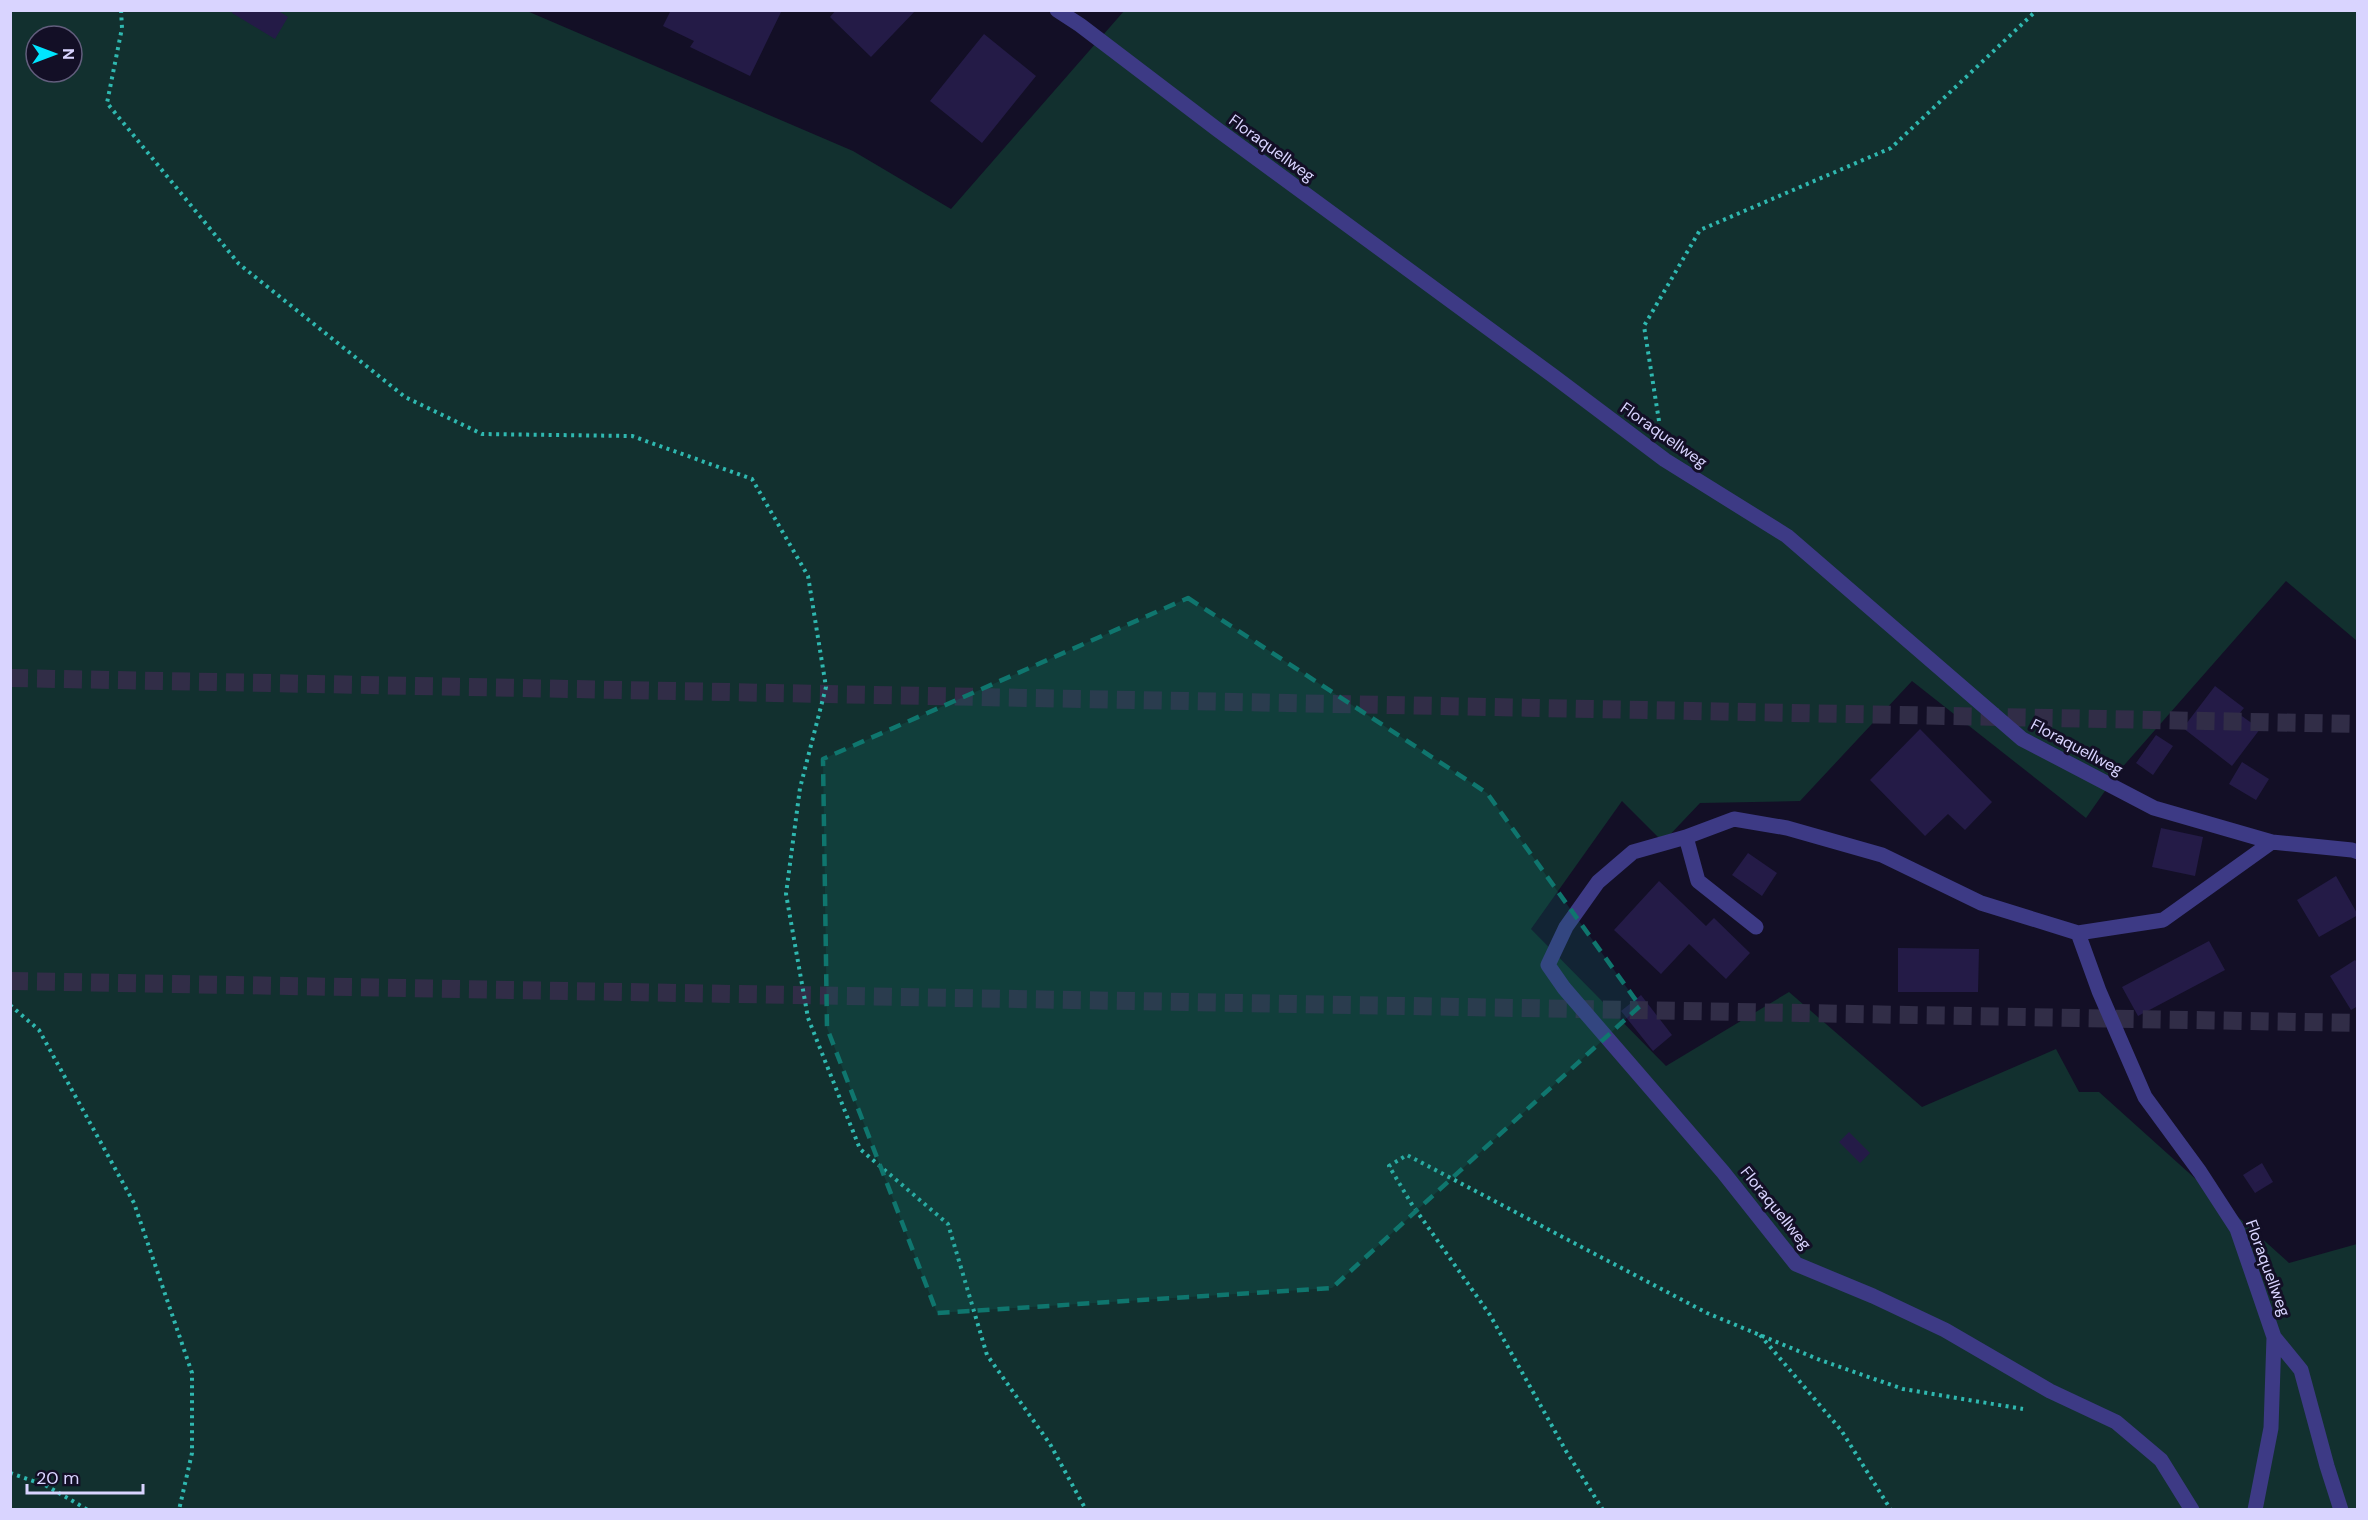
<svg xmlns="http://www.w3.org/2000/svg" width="2368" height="1520" font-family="'DM Sans',sans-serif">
  <rect width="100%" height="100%" fill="#130f26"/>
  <path fill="#12302f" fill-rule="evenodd" d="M10 11H527L853 151 951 209 1124 11H2357V641L2286 581 2119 771 2086 818 1912 681 1800 801 1700 803 1663 842 1622 801 1531 929 1666 1066 1789 992 1922 1107 2056 1049 2079 1092H2099L2289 1263 2357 1244V1509H11ZM36 36H72V72H36Z"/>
  <path fill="#241b47" d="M233 10H277L288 17 275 39 232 13Z
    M671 10H782L750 76 690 47 694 41 663 26Z
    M836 10H916L871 57 830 17Z
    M984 34 1036 76 982 143 930 101Z
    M2215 686 2244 708 2239 714 2260 729 2232 766 2183 728Z
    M1920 729 1992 802 1965 830 1948 814 1925 836 1870 780Z
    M2156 735 2173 746 2153 775 2136 763Z
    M2242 762 2269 779 2256 800 2229 784Z
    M2161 828 2203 837 2195 876 2152 867Z
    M1748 853 1777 873 1762 896 1732 875Z
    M2336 876 2358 915 2319 937 2297 900Z
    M1659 881 1706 926 1714 918 1750 953 1726 979 1689 944 1661 974 1614 930Z
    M2209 941 2225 970 2138 1016 2122 987Z
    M1898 948 1979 949 1978 992H1898Z
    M2355 960 2358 963V1006L2351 1010 2330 976Z
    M1641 995 1672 1035 1653 1051 1621 1011Z
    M1849 1132 1870 1153 1860 1163 1839 1142Z
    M2262 1163 2273 1182 2255 1193 2243 1175Z"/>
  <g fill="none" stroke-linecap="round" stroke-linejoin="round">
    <path stroke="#312d47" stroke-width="18" stroke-dasharray="18 9" stroke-linecap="butt" d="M10 678 2358 724
      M10 981 2358 1023"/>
    <path stroke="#2fb8b0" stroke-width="4" stroke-dasharray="3 4.5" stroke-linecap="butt" d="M121 10 122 28 107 103 239 264 405 397 482 434 632 436 752 479 808 576 826 687 800 788 786 894 808 1018 860 1149 948 1224 987 1355 1050 1444 1086 1510
      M1659 421 1644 326 1700 230 1891 148 2037 10
      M10 1005 39 1030 134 1203 192 1373V1453L179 1510
      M1760 1335 1841 1430 1891 1510
      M10 1473 45 1485 88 1510
      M1603 1510 1566 1451 1490 1315 1411 1203 1389 1166 1407 1155 1707 1313 1820 1360 1903 1389 2023 1409"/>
    <path stroke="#3d3a85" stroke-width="15" d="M1057 10 1080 25 1218 130 1552 375 1665 460 1787 536 2022 739 2154 808 2272 842 2352 850 2358 852
      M1686 837 1633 852 1598 882 1566 927 1548 965 1564 988 1723 1172 1796 1264 1873 1296 1945 1330 2050 1391 2116 1422 2161 1460 2192 1510
      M1756 927 1698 881 1686 837 1734 819 1787 828 1882 855 1981 903 2078 933 2163 920 2272 842
      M2078 933 2099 991 2145 1097 2200 1172 2237 1229 2274 1337 2271 1428 2255 1510
      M2274 1337 2301 1370 2327 1466 2341 1510"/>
  </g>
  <path fill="#0f766e" fill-opacity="0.2" stroke="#0f766e" stroke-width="4.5" stroke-dasharray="12 8" stroke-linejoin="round" d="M1188 598 1487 793 1640 1006 1332 1288 937 1313 827 1028 823 759Z"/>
  <g text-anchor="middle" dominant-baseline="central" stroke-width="6" stroke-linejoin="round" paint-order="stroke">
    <g font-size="16" fill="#d9d4ff" stroke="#130f26">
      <text transform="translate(1272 148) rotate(36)">Floraquellweg</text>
      <text transform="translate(1664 435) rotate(35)">Floraquellweg</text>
      <text transform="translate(2077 747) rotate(28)">Floraquellweg</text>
      <text transform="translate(1776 1208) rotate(51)">Floraquellweg</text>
      <text transform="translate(2268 1268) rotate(70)">Floraquellweg</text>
    </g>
  </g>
  <rect width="2368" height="1520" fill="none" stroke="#d9d4ff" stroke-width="24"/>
  <g transform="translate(54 54) rotate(90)"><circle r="28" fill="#130f26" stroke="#625e7d" stroke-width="1.5"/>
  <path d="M0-4.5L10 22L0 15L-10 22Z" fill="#00e5ff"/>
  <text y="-9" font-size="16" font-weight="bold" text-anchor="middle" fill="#d9d4ff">N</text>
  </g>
  <path d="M27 1484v9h116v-9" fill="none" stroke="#d9d4ff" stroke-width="3"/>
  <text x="36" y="1484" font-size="18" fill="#d9d4ff" stroke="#130f26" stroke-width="4.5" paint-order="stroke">20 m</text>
</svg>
